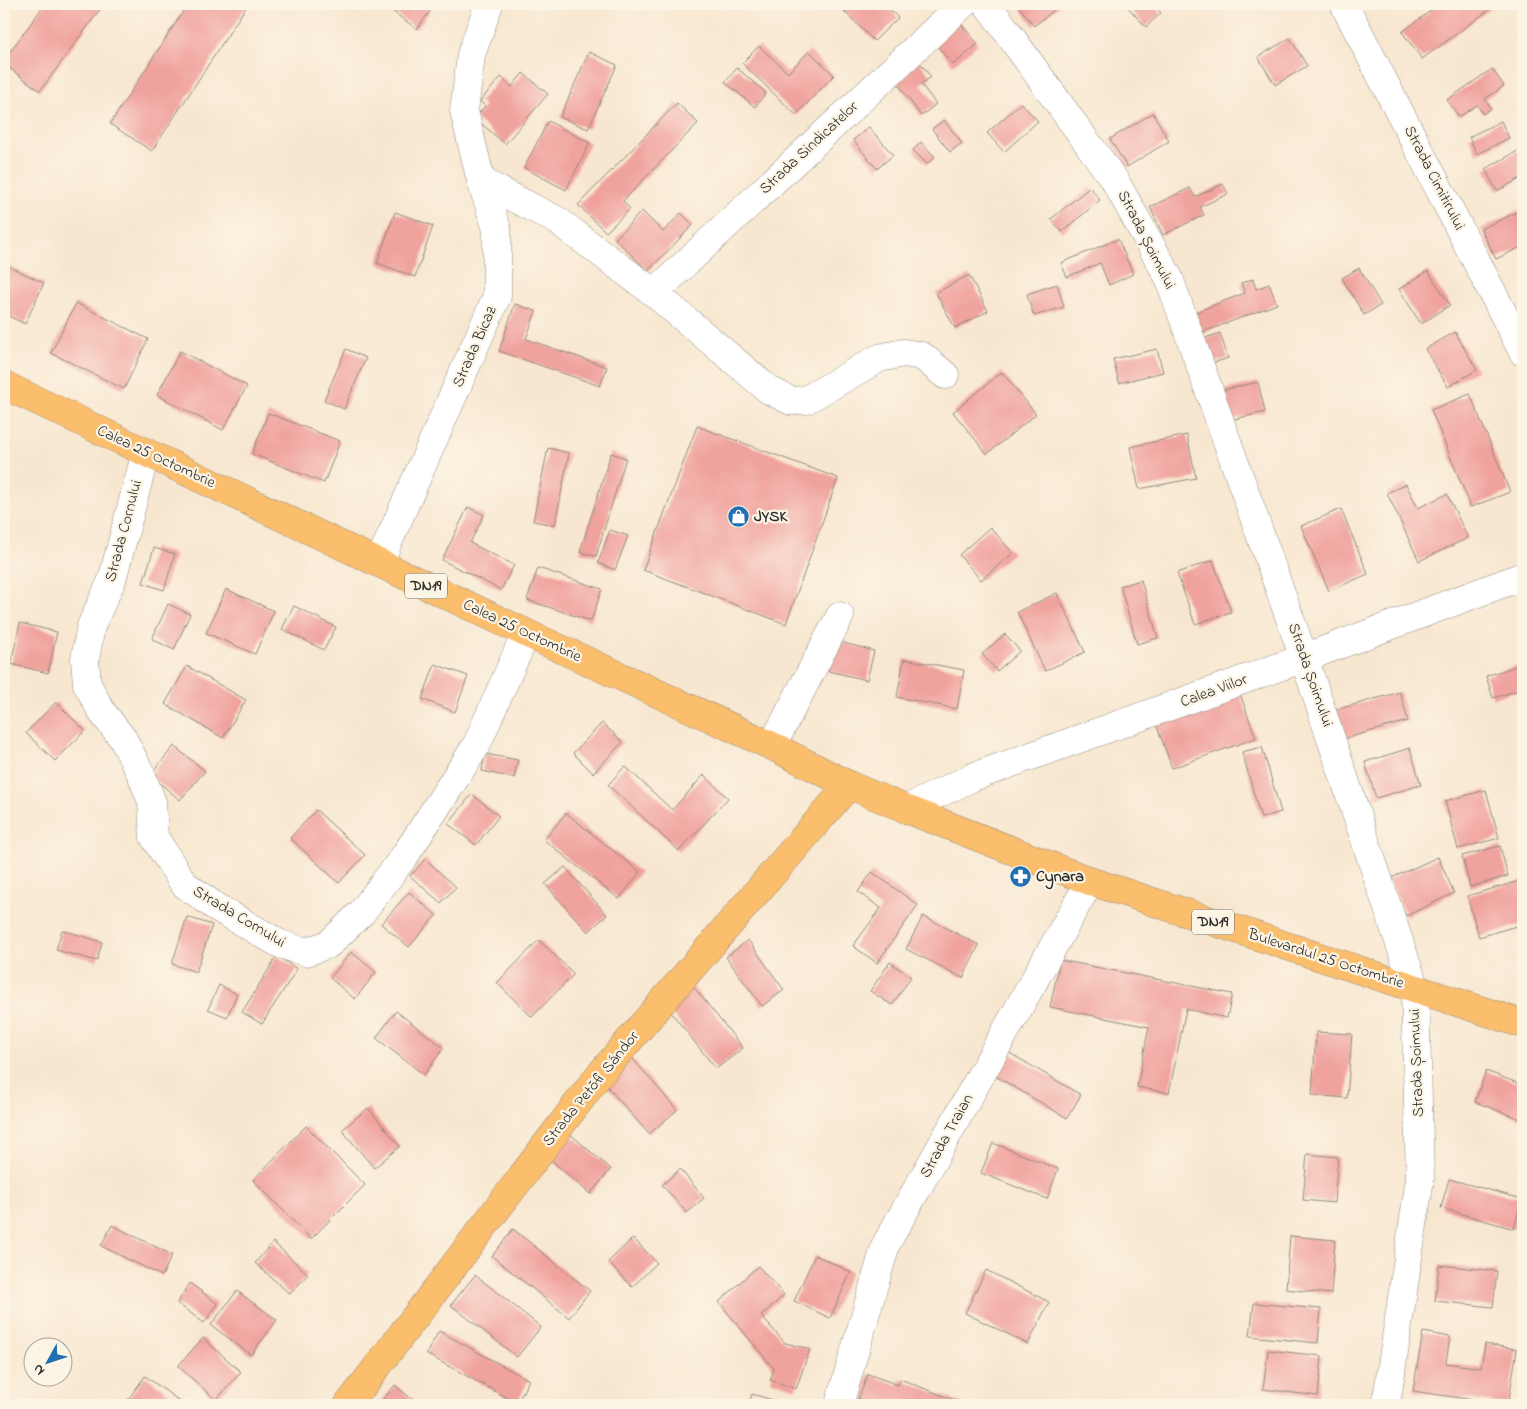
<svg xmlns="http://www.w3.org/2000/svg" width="1527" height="1409" font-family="'Indie Flower',sans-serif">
  <rect width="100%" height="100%" fill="#fcf5e5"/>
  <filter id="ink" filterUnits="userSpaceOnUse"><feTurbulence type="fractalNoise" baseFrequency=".02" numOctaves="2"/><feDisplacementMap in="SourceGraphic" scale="10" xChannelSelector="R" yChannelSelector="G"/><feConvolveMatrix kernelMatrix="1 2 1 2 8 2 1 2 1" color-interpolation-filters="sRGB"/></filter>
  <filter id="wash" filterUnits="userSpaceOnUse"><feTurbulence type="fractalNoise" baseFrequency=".0096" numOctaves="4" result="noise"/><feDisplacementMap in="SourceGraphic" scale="20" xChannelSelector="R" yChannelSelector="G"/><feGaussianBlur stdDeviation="1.12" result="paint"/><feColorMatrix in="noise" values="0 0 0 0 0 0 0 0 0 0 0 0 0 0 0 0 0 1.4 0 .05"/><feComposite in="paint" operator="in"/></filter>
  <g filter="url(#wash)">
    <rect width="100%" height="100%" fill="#f8e7d0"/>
    <g id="blocks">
      <path fill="#f0a29d" d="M45 4H104L40 91 4 64V60Z
        M188 4H248L152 151 110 124Z
        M382 4H420L430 11 417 29Z
        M837 4H885L898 18 874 41Z
        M1017 4H1062L1034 26Z
        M1125 4H1153L1161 13 1146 27Z
        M1440 4H1497L1422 59 1402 32Z
        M956 18 978 44 953 65 931 39Z
        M1290 38 1307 66 1275 85 1258 57Z
        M759 46 788 73 809 51 834 75 796 115 742 63Z
        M589 52 617 65 588 129 560 117Z
        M918 60 931 77 921 84 936 104 921 116 894 78Z
        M737 68 766 93 755 107 725 82Z
        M1492 69 1504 86 1485 99 1491 108 1483 114 1477 105 1459 117 1447 100Z
        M523 73 548 94 505 144 475 118 485 106 480 101 501 77 512 87Z
        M677 103 698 123 623 201 630 209 606 232 578 205Z
        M1021 103 1038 121 1004 152 987 133Z
        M1153 113 1169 141 1127 167 1110 139Z
        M944 120 962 143 950 152 932 129Z
        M548 121 590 143 566 190 524 168Z
        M1501 121 1509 138 1477 154 1469 137Z
        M869 127 893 155 877 169 853 140Z
        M921 142 935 157 927 164 913 150Z
        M1523 148V177L1497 191 1485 169Z
        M1223 184 1228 194 1200 207 1204 215 1163 235 1150 207 1190 188 1195 197Z
        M1090 187 1100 200 1062 232 1051 219Z
        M1523 209V246L1496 259 1481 229Z
        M642 211 663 232 681 213 693 225 648 271 615 239Z
        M395 212 433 226 415 277 377 263Z
        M1118 239 1133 274 1109 285 1100 263 1067 277 1061 263Z
        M4 264 44 283 25 324 4 314Z
        M1359 268 1381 305 1364 315 1342 278Z
        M1428 271 1450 305 1421 324 1399 289Z
        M969 275 988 311 955 328 936 293Z
        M1253 279 1256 289 1269 284 1277 304 1201 333 1193 313 1245 293 1241 283Z
        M1057 284 1064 307 1034 316 1027 294Z
        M76 303 148 339 124 389 51 353Z
        M515 304 536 311 526 339 607 367 600 386 499 351Z
        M1455 332 1477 370 1448 387 1425 349Z
        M1220 333 1228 358 1207 365 1199 340Z
        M346 349 366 358 344 409 324 400Z
        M1157 349 1163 372 1119 383 1113 359Z
        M180 351 247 386 223 430 157 395Z
        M1002 372 1036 414 987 454 953 412Z
        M1258 382 1265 412 1226 421 1219 391Z
        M1470 394 1510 492 1471 507 1431 410Z
        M268 413 340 441 324 483 252 454Z
        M697 426 838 478 786 624 643 570Z
        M1187 435 1196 478 1139 489 1130 447Z
        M548 448 569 453 555 525 533 521Z
        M611 453 626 458 596 556 580 552Z
        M1406 484 1418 508 1447 494 1468 538 1419 561 1387 493Z
        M468 507 484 515 470 543 514 565 501 590 442 560Z
        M1341 509 1368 574 1329 591 1301 526Z
        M990 527 1013 553 981 580 959 555Z
        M610 530 628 536 615 570 598 563Z
        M154 548 175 554 164 590 143 583Z
        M1213 560 1231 612 1195 624 1177 573Z
        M538 568 602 589 591 621 527 600Z
        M1141 580 1158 638 1137 644 1120 586Z
        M226 589 274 611 255 654 206 633Z
        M1057 593 1085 652 1045 671 1017 612Z
        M168 604 190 614 174 650 152 639Z
        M294 606 336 627 324 650 282 629Z
        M20 623 57 632 48 673 11 664Z
        M1005 634 1020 651 997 671 982 654Z
        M836 641 874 651 867 680 828 671Z
        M904 659 964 670 957 709 897 697Z
        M435 664 468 676 455 712 422 699Z
        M1522 664 1523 689 1493 698 1486 676Z
        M187 666 246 700 223 738 165 704Z
        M1239 691 1256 738 1172 768 1155 721Z
        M1400 692 1408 721 1343 739 1335 710Z
        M56 702 85 731 55 761 26 733Z
        M602 723 623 742 593 773 573 753Z
        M174 746 205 771 180 800 150 775Z
        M1262 747 1281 812 1261 818 1242 752Z
        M1410 748 1421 785 1376 798 1365 762Z
        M485 754 518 760 514 778 482 771Z
        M625 766 672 810 704 775 728 798 679 851 608 785Z
        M1486 790 1499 838 1458 849 1445 801Z
        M472 794 499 816 476 845 448 824Z
        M316 810 365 855 339 883 290 838Z
        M566 813 640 872 619 899 544 840Z
        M1500 846 1508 876 1470 887 1462 856Z
        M1438 857 1454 893 1406 916 1389 879Z
        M425 859 456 887 441 903 410 876Z
        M565 867 607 915 588 932 545 884Z
        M872 872 918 905 877 963 853 946 881 908 858 892Z
        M1523 880V924L1479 937 1467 896Z
        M409 892 436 915 409 947 381 924Z
        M923 916 979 945 963 978 906 949Z
        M187 917 212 925 196 972 172 964Z
        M62 930 102 942 97 961 56 950Z
        M539 940 574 974 532 1017 497 983Z
        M748 940 784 990 762 1006 726 957Z
        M351 952 376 972 355 999 330 978Z
        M277 956 297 969 262 1024 242 1012Z
        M1060 960 1232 994 1227 1018 1186 1009 1169 1093 1137 1087 1149 1027 1050 1007Z
        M890 962 911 977 892 1005 870 991Z
        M219 985 237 994 227 1017 208 1009Z
        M692 985 743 1048 716 1069 666 1006Z
        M396 1011 444 1048 424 1075 376 1038Z
        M1316 1032 1352 1034 1347 1098 1312 1095Z
        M1001 1048 1081 1095 1067 1118 987 1071Z
        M627 1052 677 1110 649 1134 598 1076Z
        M1486 1071 1523 1085V1120L1475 1102Z
        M368 1108 400 1146 374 1168 342 1130Z
        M306 1126 365 1185 311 1239 253 1180Z
        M563 1128 611 1169 590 1194 542 1152Z
        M993 1143 1058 1169 1047 1199 981 1173Z
        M1307 1154 1338 1157 1334 1203 1303 1200Z
        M680 1169 704 1198 687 1213 662 1185Z
        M1449 1179 1522 1199 1514 1229 1441 1208Z
        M112 1225 172 1255 162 1276 101 1246Z
        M513 1229 590 1291 569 1318 492 1256Z
        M1290 1236 1335 1240 1331 1294 1286 1289Z
        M633 1238 657 1263 632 1287 608 1262Z
        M273 1242 308 1274 290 1294 255 1263Z
        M815 1255 851 1272 830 1318 794 1301Z
        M1439 1265 1497 1271 1493 1307 1435 1301Z
        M758 1266 784 1295 761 1316 785 1343 810 1349 796 1389 770 1380 774 1369 719 1302Z
        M986 1270 1049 1302 1028 1344 965 1313Z
        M475 1275 541 1327 517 1357 451 1305Z
        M190 1283 218 1304 204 1323 177 1303Z
        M237 1291 277 1320 251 1355 211 1325Z
        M1254 1303 1321 1309 1318 1343 1250 1336Z
        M439 1331 529 1380 517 1403 426 1354Z
        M1423 1332 1450 1337 1446 1363 1481 1368 1485 1344 1517 1349 1508 1405 1413 1391Z
        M203 1338 241 1372 216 1400 178 1366Z
        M1268 1350 1322 1356 1318 1396 1263 1389Z
        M868 1374 898 1385 900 1379 967 1405H856Z
        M145 1376 185 1405H124Z
        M395 1385 419 1405H378Z
        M752 1394 789 1405H749Z"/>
    </g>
  </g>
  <g filter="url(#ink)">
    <use href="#blocks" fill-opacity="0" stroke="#92897e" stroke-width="1"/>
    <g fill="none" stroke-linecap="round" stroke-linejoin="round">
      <defs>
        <path id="minor" d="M987 4 1115 181 1169 278 1304 658 1415 989 1420 1178 1386 1405
          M1344 4 1523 352
          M481 181 558 221 654 293 769 390 791 401 806 400 879 358 904 353 922 356 945 375
          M654 293 963 4
          M146 452 112 580 91 626 85 659 87 684 102 712 123 739 141 774 152 802 154 837 184 884 216 907 280 944 306 952 329 944 362 912 406 854 476 746 526 633
          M379 563 497 296V229L481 181 464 111 471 55 489 4
          M772 746 840 616
          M906 809 973 777 1304 658 1523 576
          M839 1405 886 1244 1090 881"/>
        <path id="major" d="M4 385 526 633 772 746 849 785 906 809 1090 881 1523 1024
          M348 1405 596 1079 849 785"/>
      </defs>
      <use href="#minor" stroke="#92897e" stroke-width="29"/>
      <use href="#major" stroke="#92897e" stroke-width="29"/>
      <use href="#minor" stroke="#fff" stroke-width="28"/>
      <use href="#major" stroke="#fabe6d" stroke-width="28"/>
    </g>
  </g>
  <defs>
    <symbol id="shop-disc" viewBox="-11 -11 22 22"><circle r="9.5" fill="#1f6fb2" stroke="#fcf5e5"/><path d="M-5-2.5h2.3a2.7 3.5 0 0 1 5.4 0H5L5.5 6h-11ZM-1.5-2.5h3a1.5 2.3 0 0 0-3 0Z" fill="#fff"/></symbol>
    <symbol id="pharmacy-disc" viewBox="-11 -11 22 22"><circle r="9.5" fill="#1f6fb2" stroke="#fcf5e5"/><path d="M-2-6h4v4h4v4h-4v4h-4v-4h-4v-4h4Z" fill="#fff"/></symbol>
  </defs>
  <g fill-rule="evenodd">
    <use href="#shop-disc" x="726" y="504" width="25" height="25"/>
    <use href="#pharmacy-disc" x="1008" y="864" width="25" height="25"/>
  </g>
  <g text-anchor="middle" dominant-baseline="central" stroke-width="4.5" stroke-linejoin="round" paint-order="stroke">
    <g fill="#fcf5e5" stroke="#6a6863" stroke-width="1">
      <rect x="405" y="573.5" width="42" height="25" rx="4"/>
      <rect x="1192" y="909.5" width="42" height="25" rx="4"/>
    </g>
    <g font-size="15" font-weight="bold" fill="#2b2b2b">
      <text x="426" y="586">DN19</text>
      <text x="1213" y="922">DN19</text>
    </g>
    <g font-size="16" fill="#2b2b2b" stroke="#fcf5e5">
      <text transform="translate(809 148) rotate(-43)">Strada Sindicatelor</text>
      <text transform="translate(1434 178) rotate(63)">Strada Cimitirului</text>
      <text transform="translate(1146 240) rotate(63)">Strada Șoimului</text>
      <text transform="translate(475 347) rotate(-66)">Strada Bicaz</text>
      <text transform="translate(156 457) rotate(25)">Calea 25 Octombrie</text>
      <text transform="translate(124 531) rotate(-75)">Strada Cornului</text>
      <text transform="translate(522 631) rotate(25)">Calea 25 Octombrie</text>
      <text transform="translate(1310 675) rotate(71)">Strada Șoimului</text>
      <text transform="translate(1214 691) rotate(-20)">Calea Viilor</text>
      <text transform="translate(239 917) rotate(31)">Strada Cornului</text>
      <text transform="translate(1326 959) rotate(18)">Bulevardul 25 Octombrie</text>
      <text transform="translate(1417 1063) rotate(-92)">Strada Șoimului</text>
      <text transform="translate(591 1089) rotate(-51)">Strada Petőfi Sándor</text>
      <text transform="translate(947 1136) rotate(-61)">Strada Traian</text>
    </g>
    <g font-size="16" font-weight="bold" fill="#2b2b2b" stroke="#fcf5e5" text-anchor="start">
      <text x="754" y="517">JYSK</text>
      <text x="1036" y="877">Cynara</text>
    </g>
  </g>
  <rect width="1527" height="1409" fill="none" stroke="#fcf5e5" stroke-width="20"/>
  <g transform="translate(48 1362) rotate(230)"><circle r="24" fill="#fcf5e5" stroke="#a8a49b"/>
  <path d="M0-4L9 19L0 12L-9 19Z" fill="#1f6fb2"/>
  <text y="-8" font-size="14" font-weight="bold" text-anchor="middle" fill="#2b2b2b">N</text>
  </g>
</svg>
